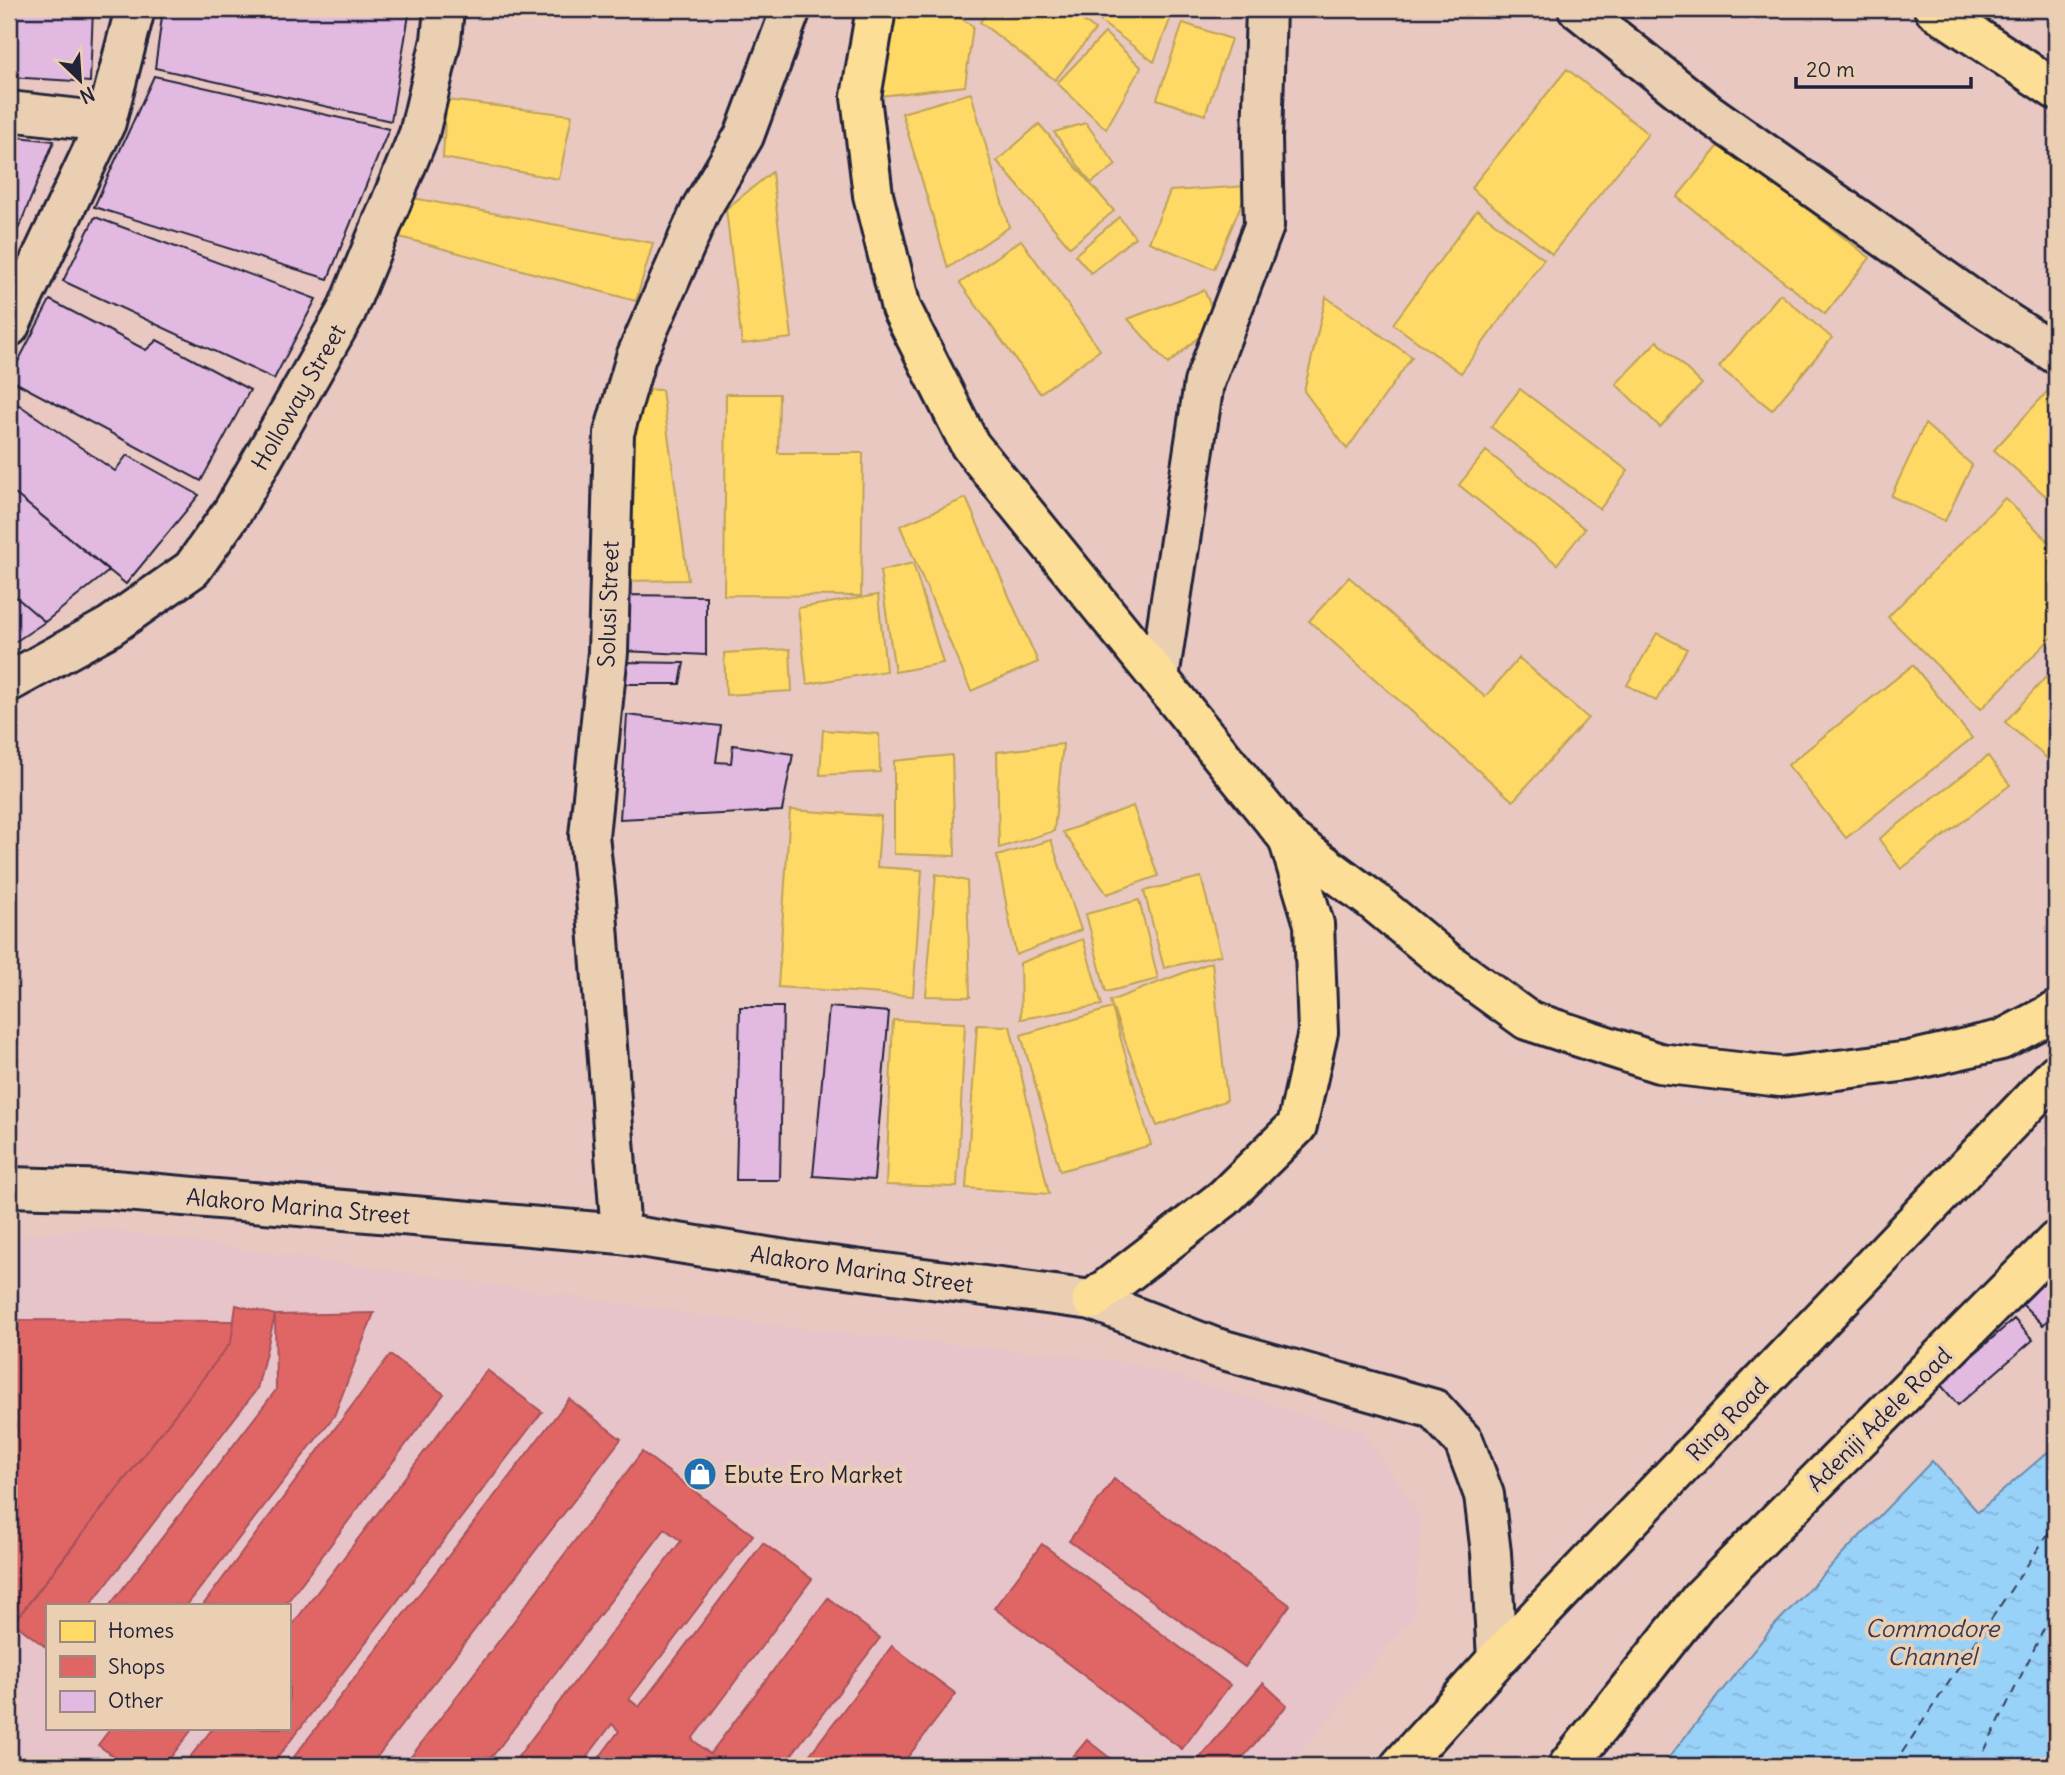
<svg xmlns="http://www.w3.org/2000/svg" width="2065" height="1775" font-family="Delius,sans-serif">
  <defs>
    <pattern id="water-ripples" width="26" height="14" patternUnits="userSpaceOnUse" patternTransform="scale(1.75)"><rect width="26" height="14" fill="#99d2f9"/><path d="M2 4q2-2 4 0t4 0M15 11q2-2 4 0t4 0" fill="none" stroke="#84b4d6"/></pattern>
  </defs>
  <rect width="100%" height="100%" fill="#e8c8c0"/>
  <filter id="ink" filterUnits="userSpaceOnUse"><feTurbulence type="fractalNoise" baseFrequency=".0143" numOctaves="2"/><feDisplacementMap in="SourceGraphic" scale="14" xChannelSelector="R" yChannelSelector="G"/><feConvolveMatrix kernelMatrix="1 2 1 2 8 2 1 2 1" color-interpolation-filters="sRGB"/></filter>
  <g filter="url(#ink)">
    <path fill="#e6c4ca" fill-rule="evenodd" d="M96 1228 775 1326 1131 1363 1363 1432 1421 1517 1414 1615 1290 1766H9V1237ZM47 1605H289V1728H47Z"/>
    <path fill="url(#water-ripples)" stroke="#698cad" stroke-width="2" d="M2056 1445V1766H1662L1771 1629 1932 1461 1978 1512Z"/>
    <path fill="#ffd966" stroke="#bda259" stroke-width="2" d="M891 9H945L973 26 965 86 880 96Z
      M990 9H1068L1095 30 1055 80 980 22Z
      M1084 9H1174L1154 62Z
      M1183 23 1231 39 1205 115 1157 99Z
      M1105 33 1141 67 1106 129 1057 83Z
      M1567 69 1648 134 1552 254 1471 188Z
      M971 93 1009 227 948 268 902 113Z
      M446 100 572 115 559 179 443 158Z
      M1086 123 1116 165 1091 183 1054 132Z
      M1039 124 1114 211 1070 247 997 161Z
      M1722 142 1870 258 1825 314 1677 197Z
      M772 172 792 338 742 344 726 209Z
      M1249 186 1214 269 1149 242 1170 191Z
      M413 198 653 243 636 301 400 237Z
      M1477 210 1544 259 1461 373 1393 324Z
      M1119 217 1135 237 1091 273 1075 255Z
      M1021 240 1100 350 1040 393 960 283Z
      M1204 290 1217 321 1168 364 1128 319Z
      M1780 294 1832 338 1772 410 1719 367Z
      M1326 297 1412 357 1347 449 1304 391Z
      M1657 341 1702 384 1660 427 1616 384Z
      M2056 382V505L1994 450Z
      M632 389 662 390 688 580 619 581Z
      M1520 389 1628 471 1600 509 1491 427Z
      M726 394H779L778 453H863L861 596 724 595Z
      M1925 424 1972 465 1945 521 1891 496Z
      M1486 451 1585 529 1557 564 1459 485Z
      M966 498 1038 662 971 691 900 526Z
      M2005 498 2056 549V633L1981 709 1888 617Z
      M913 563 943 663 895 672 880 571Z
      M1349 577 1485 697 1519 658 1588 718 1513 801 1309 621Z
      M878 595 886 671 807 684 798 608Z
      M1657 633 1687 649 1656 701 1627 685Z
      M790 649 792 691 726 695 724 653Z
      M1913 665 1972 738 1846 838 1788 765Z
      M2046 677 2056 686V766L2005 722Z
      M823 730 879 734 880 772 820 775Z
      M1063 744 1054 831 999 848 997 752Z
      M952 755 955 856 894 854V761Z
      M1988 756 2010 785 1901 869 1879 839Z
      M1133 806 1158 876 1107 894 1063 832Z
      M790 810 881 816 877 867 922 870 913 996 778 987Z
      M1051 840 1081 930 1016 955 997 856Z
      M936 874 967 881 970 997 926 996Z
      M1201 877 1221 955 1164 968 1144 891Z
      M1139 900 1158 979 1106 992 1086 914Z
      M1083 939 1102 1005 1021 1019 1020 963Z
      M1212 962 1227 1100 1157 1126 1110 1001Z
      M1112 1008 1151 1145 1060 1171 1021 1035Z
      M893 1020 965 1023 957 1187 886 1185Z
      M977 1025 1010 1026 1049 1194 966 1188Z"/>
    <path fill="#e06666" stroke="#a75259" stroke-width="2" d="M236 1305 275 1315 257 1389 90 1605H47V1648L14 1623 231 1342Z
      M374 1313 334 1416 187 1605H110L276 1390 275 1315Z
      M9 1320 234 1321 231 1342 9 1628Z
      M390 1355 444 1394 285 1605H203Z
      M487 1370 542 1412 271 1766H183L213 1728H289V1629Z
      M569 1399 621 1439 370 1766H287Z
      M642 1452 753 1535 629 1699 639 1707 763 1543 812 1579 692 1739 710 1754 828 1598 880 1638 783 1766H593L619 1731 612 1724 580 1766H511L681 1541 665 1529 485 1766H404Z
      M1114 1479 1290 1605 1245 1667 1069 1541Z
      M1042 1544 1230 1685 1182 1749 994 1608Z
      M892 1646 956 1694 901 1766H801Z
      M1263 1683 1287 1705 1236 1766H1193Z
      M111 1728H193L164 1766H127L98 1745Z
      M1087 1740 1120 1766H1065Z"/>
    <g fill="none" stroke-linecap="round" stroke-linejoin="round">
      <path stroke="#343c58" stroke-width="2" stroke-dasharray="9 7" stroke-linecap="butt" d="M1893 1766 2056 1522
        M1977 1766 2056 1604"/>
    </g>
    <path fill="#e2b9e0" stroke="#22223b" stroke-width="2" d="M9 9H93L90 82 9 77Z
      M163 9H410L391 121 155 68Z
      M154 76 389 129 328 279 94 207Z
      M9 136 54 141 20 225 9 224Z
      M95 217 316 299 274 379 63 281Z
      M9 224 20 225 9 246Z
      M50 300 146 350 157 340 250 390 201 481 9 379Z
      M9 398 115 471 127 455 199 495 126 584 9 489Z
      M9 489 109 571 45 622 9 591Z
      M9 591 45 622 9 646Z
      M621 595 706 596V655L624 651Z
      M619 662 684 663 680 684H616Z
      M627 715 721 726 716 762 731 763 733 745 793 754 782 811 620 819Z
      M740 1007H783L780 1180H736Z
      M829 1007 889 1012 874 1180 813 1176Z
      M2051 1269 2056 1275V1311L2043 1325 2019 1301Z
      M2014 1319 2033 1340 1958 1405 1940 1384Z"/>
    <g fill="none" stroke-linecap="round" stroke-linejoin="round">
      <defs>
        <path id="minor" d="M1578 9 1708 113 1977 303 2056 354
          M9 111 106 122
          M9 327 106 122 135 9
          M1159 678 1204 383 1264 226 1262 139 1266 9
          M9 682 109 627 192 569 233 511 346 312 419 134 441 40 444 9
          M9 1187 114 1190 621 1234 786 1260 1092 1300 1213 1347 1434 1409 1464 1442 1484 1495 1491 1553 1497 1659
          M621 1234 596 899 589 836 608 652 614 433 636 357 702 207 744 136 791 9"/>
        <path id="major" d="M1400 1766 1497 1659 2056 1074
          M1568 1766 1701 1598 2056 1241"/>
        <path id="highway" d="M876 9 861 97 873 195 901 308 970 445 1288 838 1372 900 1447 962 1527 1020 1659 1063 1781 1077 1909 1061 2001 1040 2056 1011
          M1934 9 2056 90
          M1092 1300 1224 1198 1297 1126 1318 1032 1314 924 1288 838"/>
      </defs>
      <use href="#minor" stroke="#22223b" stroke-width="44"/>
      <use href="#major" stroke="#22223b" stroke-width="44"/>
      <use href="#highway" stroke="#22223b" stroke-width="44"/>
      <use href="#minor" stroke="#ebcfb2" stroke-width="38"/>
      <use href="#major" stroke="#fdde96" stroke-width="38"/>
      <use href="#highway" stroke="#fdde96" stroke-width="38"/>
    </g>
  </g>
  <defs>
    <symbol id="shop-disc" viewBox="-11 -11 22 22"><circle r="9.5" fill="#1f6fb2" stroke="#ebcfb2"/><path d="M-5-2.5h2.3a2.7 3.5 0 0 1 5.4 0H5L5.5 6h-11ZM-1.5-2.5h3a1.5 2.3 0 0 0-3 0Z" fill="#fff"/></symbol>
  </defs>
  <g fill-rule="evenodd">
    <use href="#shop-disc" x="681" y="1455" width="38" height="38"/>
  </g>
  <g text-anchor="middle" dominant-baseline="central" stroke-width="7" stroke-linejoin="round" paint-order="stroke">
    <g font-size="23" fill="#22223b" stroke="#ebcfb2">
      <text transform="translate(298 397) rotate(-60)">Holloway Street</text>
      <text transform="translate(608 604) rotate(-88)">Solusi Street</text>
      <text transform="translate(298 1206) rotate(5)">Alakoro Marina Street</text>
      <text transform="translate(862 1269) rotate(8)">Alakoro Marina Street</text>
      <text transform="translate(1727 1419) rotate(-46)">Ring Road</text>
      <text transform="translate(1879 1419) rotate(-45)">Adeniji Adele Road</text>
    </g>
    <g font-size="23" fill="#22223b" stroke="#ebcfb2" text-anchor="start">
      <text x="724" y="1474">Ebute Ero Market</text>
    </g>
    <g font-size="24" font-style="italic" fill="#343c58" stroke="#ebcfb2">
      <text x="1932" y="1628">Commodore<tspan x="1932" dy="28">Channel</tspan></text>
    </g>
  </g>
  <rect width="2065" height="1775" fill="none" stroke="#ebcfb2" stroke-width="35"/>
  <rect x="18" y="18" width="2030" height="1740" fill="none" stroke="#22223b" stroke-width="2.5" filter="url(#ink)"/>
  <rect x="46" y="1604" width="245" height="126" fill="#ebcfb2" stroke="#9b8a82" stroke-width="2"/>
  <rect x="60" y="1621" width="35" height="21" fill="#ffd966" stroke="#9b8a82" stroke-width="2"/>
  <text x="108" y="1638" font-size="21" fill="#22223b">Homes</text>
  <rect x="60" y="1656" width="35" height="21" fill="#e06666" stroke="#9b8a82" stroke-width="2"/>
  <text x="108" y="1674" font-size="21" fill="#22223b">Shops</text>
  <rect x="60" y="1691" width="35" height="21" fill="#e2b9e0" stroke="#9b8a82" stroke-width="2"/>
  <text x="108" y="1708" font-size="21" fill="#22223b">Other</text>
  <g transform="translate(80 80) rotate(155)" stroke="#ebcfb2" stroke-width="5" paint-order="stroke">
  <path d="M0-5L12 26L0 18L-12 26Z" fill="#22223b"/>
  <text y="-10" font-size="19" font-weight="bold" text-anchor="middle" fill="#22223b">N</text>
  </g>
  <path d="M1796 77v10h175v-10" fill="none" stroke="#22223b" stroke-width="3.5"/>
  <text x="1806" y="77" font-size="21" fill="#22223b" stroke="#ebcfb2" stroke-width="5" paint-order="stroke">20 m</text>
</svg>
